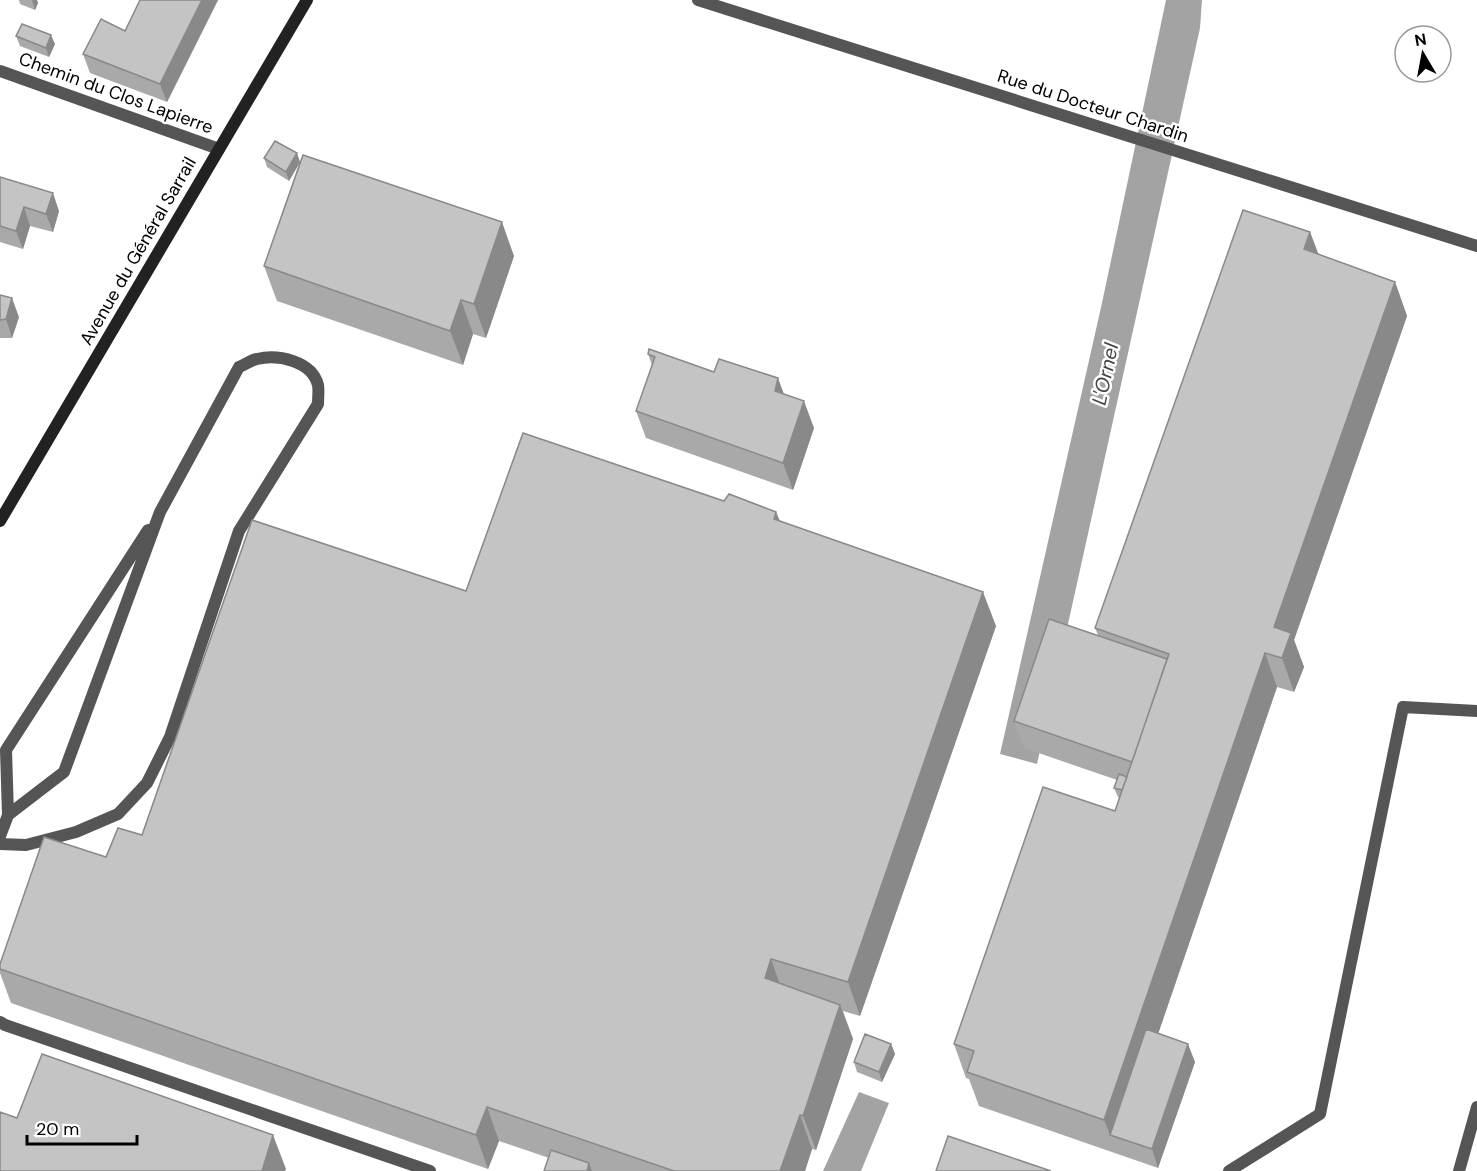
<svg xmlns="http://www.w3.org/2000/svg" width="1477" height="1171" font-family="'DM Sans',sans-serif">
  <rect width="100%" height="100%" fill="#fff"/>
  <path fill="#a3a3a3" d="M1166 0H1202L1200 28 1037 764 1000 754 1102 303Z
    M859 1092 889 1103 861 1171H823Z"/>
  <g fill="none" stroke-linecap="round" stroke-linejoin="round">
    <path stroke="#555" stroke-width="12" d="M8 815 6 750 148 530
      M0 836 8 815 64 772 160 512 239 367C245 365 251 360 257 359 278 354 312 361 318 385 319 390 318 398 318 404L239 531 170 737 147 783 118 814 76 832 26 845 0 844
      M0 1022 5 1025 430 1171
      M1229 1171 1320 1114 1403 707 1477 711"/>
    <path stroke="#555" stroke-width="12" d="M698 0 1477 246
      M0 71 219 149
      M1459 1171 1477 1107"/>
    <path stroke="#222" stroke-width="12" d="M0 521 307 0"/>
  </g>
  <path fill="#a9a9a9" d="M19 0H37L38 3 35 10 20 4Z
    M140 0H218L167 102 90 73 83 54 125 31Z
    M16 36 55 44 49 57 20 46Z
    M264 158 300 161 514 256 486 338 473 334 463 365 277 301 264 266 299 164 289 181 267 167Z
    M0 177 59 211 53 232 30 226 23 249 0 242Z
    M1310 232 1318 254 1395 282 1407 316 1294 640 1304 667 1294 692 1277 687 1158 1034 1195 1062 1158 1168 979 1106 969 1079 966 1078 954 1044 1115 811 1120 798 1118 797 1114 788 1117 780 1024 748 1014 721 1098 635 1095 628Z
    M0 295 19 317 12 338H0Z
    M648 354 714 372 784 394 814 428 793 490 646 438 636 411 652 365Z
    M724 501 776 512 780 521 996 626 860 1016 843 1011 853 1039 816 1150 812 1149 805 1171H544L549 1158 499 1141 488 1169 11 1003 0 973V964L106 857 142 835 466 591Z
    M891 1044 895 1054 882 1082 857 1072 854 1062Z"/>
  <path fill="#898989" d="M32 0H37L38 3 35 10Z
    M202 0H218L167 102 160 84Z
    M51 35 55 44 49 57 46 48Z
    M297 153 300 162 289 181 286 172Z
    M53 193 59 211 53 232 46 214Z
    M24 207 30 226 23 249 16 231Z
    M502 222 514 256 486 338 474 304Z
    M1310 232 1323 266 1304 249Z
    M1395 282 1407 316 1294 640 1304 667 1294 692 1282 658 1274 627Z
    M12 298 19 317 12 338 6 319Z
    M461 300 473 334 463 365 450 331Z
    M778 378 788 405 775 391Z
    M804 401 814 428 793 490 783 463Z
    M776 512 789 546 774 519Z
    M983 592 996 626 860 1016 848 982Z
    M1265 653 1277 687 1122 1139 1110 1135 1104 1120Z
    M771 959 783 993 765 978Z
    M840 1005 853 1039 816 1150 803 1116Z
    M891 1044 895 1054 882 1082 879 1072Z
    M1188 1044 1195 1062 1158 1168 1152 1149Z
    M487 1107 499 1141 488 1169 476 1135Z
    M800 1115 812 1149 805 1171H780Z
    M273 1135 286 1169 285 1171H262Z
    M589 1163 592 1171H587Z"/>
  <path fill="#c4c4c4" stroke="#898989" stroke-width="1.5" d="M140 0H202L160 84 83 54 101 19 125 31Z
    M22 24 51 35 46 48 16 36Z
    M275 141 297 153 286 172 264 158Z
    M303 155 502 222 474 304 461 300 450 331 264 266Z
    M0 177 53 193 46 214 24 207 16 231 0 226Z
    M1243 210 1310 232 1304 249 1395 282 1274 627 1291 633 1282 658 1265 653 1104 1120 967 1072 974 1051 954 1044 1043 787 1115 811 1169 654 1095 628Z
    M0 295 12 298 6 319 0 320Z
    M649 349 714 372 719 359 778 378 775 391 804 401 783 463 636 411 655 357 648 354Z
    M523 433 724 501 729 494 776 512 774 519 983 592 848 982 771 959 765 978 840 1005 803 1116 800 1115 780 1171H674L487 1107 476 1135 0 969V964L44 837 106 857 118 828 142 835 252 520 466 591Z
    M1049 619 1167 659 1132 762 1014 721Z
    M1119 774 1127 777 1122 790 1114 788Z
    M1146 1029 1188 1044 1152 1149 1110 1135Z
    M865 1034 891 1044 879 1072 854 1062Z
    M42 1054 273 1135 262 1171H0V1112L17 1118Z
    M948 1136 1051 1171H936Z
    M551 1150 589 1163 587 1171H544Z"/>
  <g text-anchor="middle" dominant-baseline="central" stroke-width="5" stroke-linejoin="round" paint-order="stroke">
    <g font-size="18" fill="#000" stroke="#fff">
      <text transform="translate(116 93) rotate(20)">Chemin du Clos Lapierre</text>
      <text transform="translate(1093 106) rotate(18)">Rue du Docteur Chardin</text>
      <text transform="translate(138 251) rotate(-60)">Avenue du Général Sarrail</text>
    </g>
    <g font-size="20" font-style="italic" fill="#444" stroke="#fff">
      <text transform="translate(1105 374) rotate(-78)">L'Ornel</text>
    </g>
  </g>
  <g transform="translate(1423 54) rotate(350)"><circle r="28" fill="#ffffff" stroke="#999999" stroke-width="1.5"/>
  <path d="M0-4.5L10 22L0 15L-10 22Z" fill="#000000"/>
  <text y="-9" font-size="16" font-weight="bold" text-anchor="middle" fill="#000000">N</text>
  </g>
  <path d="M27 1135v9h110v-9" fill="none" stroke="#000000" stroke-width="3"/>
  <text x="36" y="1135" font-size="18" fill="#000000" stroke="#ffffff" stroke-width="4.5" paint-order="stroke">20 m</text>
</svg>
